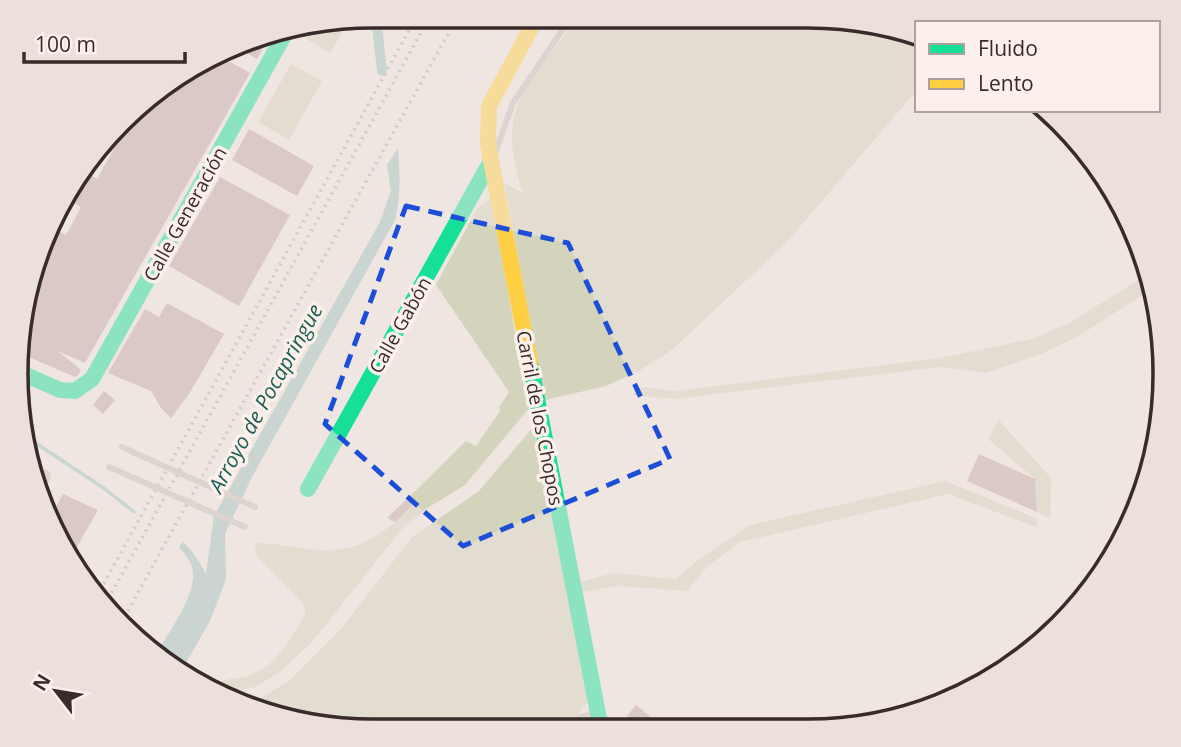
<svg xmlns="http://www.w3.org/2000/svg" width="1181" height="747" font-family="'Open Sans',sans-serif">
  <rect width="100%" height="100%" fill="#efe6e2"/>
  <path fill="#d4d3bc" d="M578 17 855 19 917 36V90L786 243 673 349 639 371 606 386 545 400 504 183 523 193C514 167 508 140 515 113 520 89 562 39 578 17Z
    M350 20 330 53 306 39 314 26Z
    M291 64 322 81 289 140 258 122Z
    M490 199 507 284 523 383 530 407 465 485 426 509 401 530 312 642 280 672 255 687 220 693 211 688C229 676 229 680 247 676 274 670 295 634 306 611L302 602 256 555 255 543C275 543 291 547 310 549 360 555 381 535 416 503L410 496 466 441 476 446 500 411 499 407 509 392 436 285 478 207Z
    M1145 276 1149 291 1077 337 1041 354 986 373 940 367 674 399 633 395 642 387 674 391 940 358 1032 339 1069 323Z
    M999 420 1051 478 1050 518 1037 512 1035 479 988 439Z
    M534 426 589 701C581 710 573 717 579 729L327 728 233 702 261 698 290 680 341 629 411 538 479 491Z
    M945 481 1038 519 1036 527 948 494 740 542 707 567 687 591 618 586 578 593 576 583 613 573 676 579 698 560 750 525Z"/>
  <path fill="#9dc2bc" d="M398 148C400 173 401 195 395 220L252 477 225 534 226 579 210 621 182 670 156 654C168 634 196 595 193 572 193 563 184 554 179 547L183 542C194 552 199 562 206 574L214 516 380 222 391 191 387 165Z"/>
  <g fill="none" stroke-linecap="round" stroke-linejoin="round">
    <path stroke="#9dc2bc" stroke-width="3.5" d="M377 27 381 16
      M25 436 105 489 134 512"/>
    <path stroke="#9dc2bc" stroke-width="10" d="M377 27 382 71"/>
  </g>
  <path fill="#c4a7a3" d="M272 32 257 59 235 46 259 35Z
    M218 55 250 73 85 363 58 351 81 370 78 375 75 377 17 352 35 258 52 227 66 235 81 207 67 199 82 170 97 179 129 122 127 121 174 76Z
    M249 129 314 166 297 196 232 160Z
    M220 177 290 215 239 306 169 266Z
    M167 303 224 334 189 394 171 418 161 408 151 391 108 373 145 309 159 317Z
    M104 391 115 400 103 414 93 405Z
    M979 454 1035 479 1037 512 967 481Z
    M63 494 98 510 70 559 51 516Z
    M410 496 416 502 395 522 387 518Z
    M636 705 656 721 666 730H647L627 716Z"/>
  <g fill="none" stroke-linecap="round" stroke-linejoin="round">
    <path stroke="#c8bfbb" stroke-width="6" d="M494 156 513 103 571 17
      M581 717 596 712"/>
    <path stroke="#c8bfbb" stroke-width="12" d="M29 469 45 476 38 488"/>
    <path stroke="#16e098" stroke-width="16" d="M530 362 601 729
      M19 372 60 390 75 391 92 379 287 30
      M308 489 491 161"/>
    <path stroke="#ffcf43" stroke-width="16" d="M530 362 488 145 489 106 537 17"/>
    <path stroke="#b0a8a5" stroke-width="3.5" stroke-dasharray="2 5" stroke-linecap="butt" d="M97 596 417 16
      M105 605 430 16
      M121 623 458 16"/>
    <path stroke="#c8bfbb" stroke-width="6" d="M122 447 255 507
      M109 467 245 527"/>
  </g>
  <path d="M0 0H1181V747H0ZM406 206 568 243 670 459 463 546 325 424Z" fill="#efe6e2" fill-opacity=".55" fill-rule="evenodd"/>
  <path fill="none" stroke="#1d4ed8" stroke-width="5" stroke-dasharray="14 9" stroke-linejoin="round" d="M406 206 568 243 670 459 463 546 325 424Z"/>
  <g text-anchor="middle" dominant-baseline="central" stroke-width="7" stroke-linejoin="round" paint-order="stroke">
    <g font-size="19" fill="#392b29" stroke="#fbf0ea">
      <text transform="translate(185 214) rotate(-61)">Calle Generación</text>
      <text transform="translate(400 325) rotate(-61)">Calle Gabón</text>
      <text transform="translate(540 418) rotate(79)">Carril de los Chopos</text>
    </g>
    <g font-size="21" font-style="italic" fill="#1b5e57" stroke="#fbf0ea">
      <text transform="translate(265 398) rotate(-61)">Arroyo de Pocapringue</text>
    </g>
  </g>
  <path d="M0 0H1181V747H0ZM373 28H808A345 345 0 0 1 1153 373V374A345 345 0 0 1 808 719H373A345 345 0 0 1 28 374V373A345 345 0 0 1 373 28Z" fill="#ebe0db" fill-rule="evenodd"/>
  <path fill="none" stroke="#392b29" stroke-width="3.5" d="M373 28H808A345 345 0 0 1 1153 373V374A345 345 0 0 1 808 719H373A345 345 0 0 1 28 374V373A345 345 0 0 1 373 28Z"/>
  <rect x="915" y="21" width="245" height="91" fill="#fbf0ea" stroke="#ada19d" stroke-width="2"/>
  <rect x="929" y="44" width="35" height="10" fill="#16e098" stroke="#ada19d" stroke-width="2"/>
  <text x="978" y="56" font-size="21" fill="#392b29">Fluido</text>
  <rect x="929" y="79" width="35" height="10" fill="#ffcf43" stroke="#ada19d" stroke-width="2"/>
  <text x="978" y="91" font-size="21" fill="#392b29">Lento</text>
  <g transform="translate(56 691) rotate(301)" stroke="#fbf0ea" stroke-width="5" paint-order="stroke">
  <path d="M0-5L12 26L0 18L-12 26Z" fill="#392b29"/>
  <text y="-10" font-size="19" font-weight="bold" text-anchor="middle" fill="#392b29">N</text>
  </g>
  <path d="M24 52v10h161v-10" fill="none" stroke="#392b29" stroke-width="3.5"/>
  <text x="35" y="52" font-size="21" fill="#392b29" stroke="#fbf0ea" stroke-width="5" paint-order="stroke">100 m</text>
</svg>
